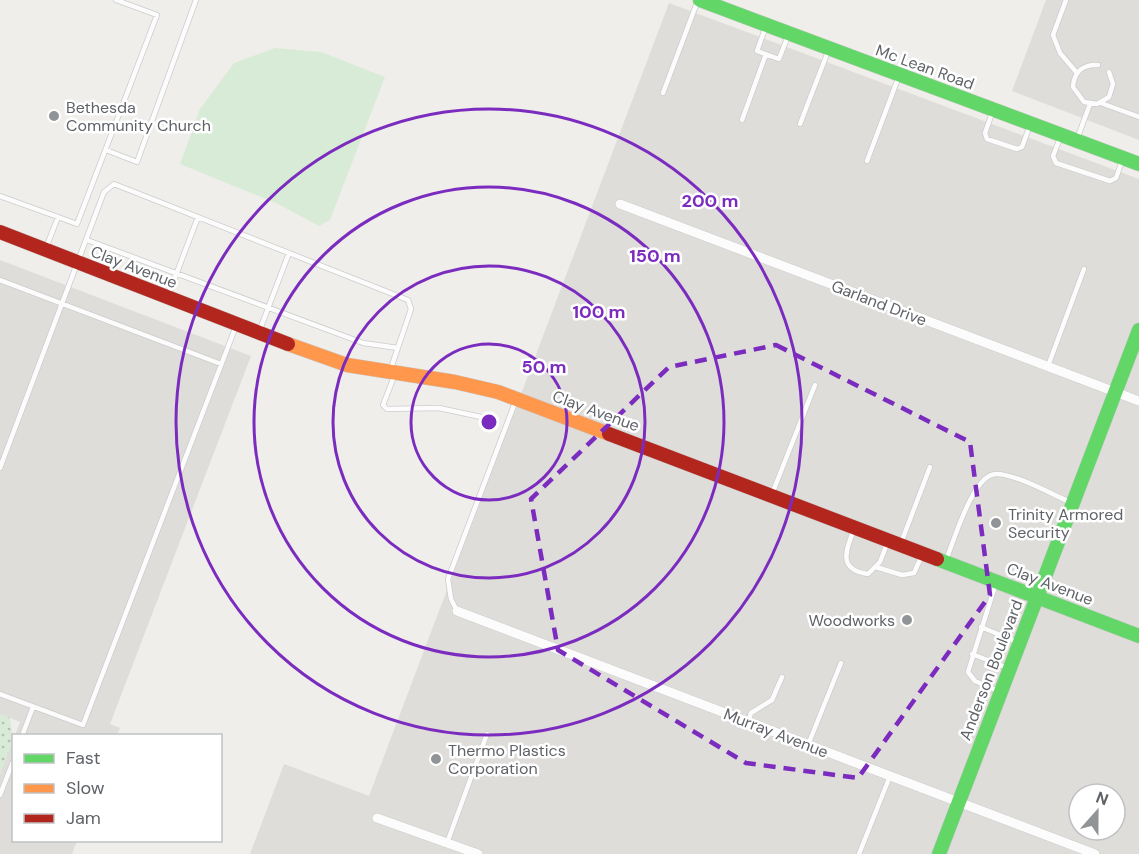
<svg xmlns="http://www.w3.org/2000/svg" width="1139" height="854" font-family="'DM Sans',sans-serif">
  <defs>
    <pattern id="grass-dots" width="8" height="8" patternUnits="userSpaceOnUse" patternTransform="scale(1.5)"><rect width="8" height="8" fill="#d8ebd6"/><path d="M2 2h.1M6 6h.1" fill="none" stroke="#b2c2b1" stroke-width="1.8" stroke-linecap="round"/></pattern>
  </defs>
  <rect width="100%" height="100%" fill="#efeeea"/>
  <path fill="#dfddda" fill-rule="evenodd" d="M1046 0H1139V140L1012 91Z
    M669 3 1139 179V854H250L284 764 369 796ZM1079 794H1115V830H1079Z
    M0 260 251 356 110 724 120 728 117 735H15L20 722 0 714Z
    M13 739 14 840 77 841 72 854H0V774Z"/>
  <path fill="url(#grass-dots)" d="M0 714 10 718 13 739 0 774Z"/>
  <path fill="#d8ebd6" d="M275 48 321 52 385 77 330 220 319 226 276 203 180 164 200 109 234 63Z"/>
  <g fill="none" stroke-linecap="round" stroke-linejoin="round">
    <defs>
      <path id="lane" d="M1066 0 1053 35 1060 53 1077 73
        M766 26 757 51 779 59 788 36
        M1098 65C1083 64 1074 72 1073 87L1084 102 1097 104 1109 97 1113 84 1109 72
        M663 93 698 0
        M1101 103 1139 117
        M992 113 985 133 987 139 1017 149 1022 147 1030 125
        M742 120 766 54
        M800 124 829 49
        M1060 138 1053 156 1056 163 1110 181 1116 178 1122 161
        M1077 139 1090 104
        M106 150 137 162 196 0
        M867 161 899 76
        M0 196 58 217
        M87 240 363 343 398 348
        M46 248 58 217 77 224 157 15 116 0
        M0 280 221 364
        M168 296 198 217
        M259 332 289 253
        M1048 366 1084 269
        M395 374 383 405 387 409 439 408 481 417
        M0 468 104 192 114 184 408 300 411 309 390 371
        M772 494 815 385
        M854 529C846 550 837 570 868 574L880 562 888 541
        M901 543 930 467
        M946 560C954 541 973 474 996 474 1016 474 1051 494 1070 502
        M876 567 902 575 914 573 922 555
        M996 583 968 672 975 681 998 691
        M457 611 451 599 448 579 516 400
        M981 627 1017 642
        M972 654 1008 668
        M0 694 83 725 236 326
        M748 722 751 713 772 700 782 677
        M22 736 33 707
        M808 745 841 663
        M0 795 14 759
        M447 843 487 734
        M859 854 890 776"/>
      <path id="street" d="M620 204 1139 401
        M457 611 1095 854
        M377 818 478 854"/>
      <path id="fast" d="M700 0 1139 164
        M937 559 1139 636
        M939 854 1139 330"/>
      <path id="slow" d="M288 344 347 365 455 382 498 392 609 434"/>
      <path id="jam" d="M0 232 288 344
        M609 434 937 559"/>
    </defs>
    <use href="#lane" stroke="#cbcccc" stroke-width="6"/>
    <use href="#street" stroke="#cbcccc" stroke-width="10"/>
    <use href="#fast" stroke="#cacacb" stroke-width="15"/>
    <use href="#slow" stroke="#cacacb" stroke-width="15"/>
    <use href="#jam" stroke="#cacacb" stroke-width="15"/>
    <use href="#lane" stroke="#fdfcfc" stroke-width="4.5"/>
    <use href="#street" stroke="#fdfcfc" stroke-width="9"/>
    <use href="#fast" stroke="#63d668" stroke-width="14"/>
    <use href="#slow" stroke="#ff974d" stroke-width="14"/>
    <use href="#jam" stroke="#b3261e" stroke-width="14"/>
  </g>
  <path fill="none" stroke="#7b2cbf" stroke-width="4.5" stroke-dasharray="12 8" stroke-linejoin="round" d="M776 345 970 442 990 595 858 778 746 763 558 650 531 499 669 367Z"/>
  <g fill="none" stroke="#7b2cbf" stroke-width="3">
    <circle cx="489" cy="422" r="78"/>
    <circle cx="489" cy="422" r="156"/>
    <circle cx="489" cy="422" r="235"/>
    <circle cx="489" cy="422" r="313"/>
  </g>
  <g fill="#919496" stroke="#fff" stroke-width="2">
    <circle cx="54" cy="116" r="6"/>
    <circle cx="996" cy="523" r="6"/>
    <circle cx="907" cy="620" r="6"/>
    <circle cx="436" cy="759" r="6"/>
  </g>
  <g text-anchor="middle" dominant-baseline="central" stroke-width="5" stroke-linejoin="round" paint-order="stroke">
    <g font-size="16" fill="#5f6368" stroke="#fff">
      <text transform="translate(925 67) rotate(20)">Mc Lean Road</text>
      <text transform="translate(134 267) rotate(21)">Clay Avenue</text>
      <text transform="translate(879 303) rotate(21)">Garland Drive</text>
      <text transform="translate(596 411) rotate(20)">Clay Avenue</text>
      <text transform="translate(1050 584) rotate(21)">Clay Avenue</text>
      <text transform="translate(991 670) rotate(-69)">Anderson Boulevard</text>
      <text transform="translate(776 733) rotate(21)">Murray Avenue</text>
    </g>
    <g font-size="16" fill="#5f6368" stroke="#fff" text-anchor="start">
      <text x="66" y="107">Bethesda<tspan x="66" dy="18">Community Church</tspan></text>
      <text x="1008" y="514">Trinity Armored<tspan x="1008" dy="18">Security</tspan></text>
      <text x="895" y="620" text-anchor="end">Woodworks</text>
      <text x="448" y="750">Thermo Plastics<tspan x="448" dy="18">Corporation</tspan></text>
    </g>
  </g>
  <circle cx="489" cy="422" r="9" fill="#7b2cbf" stroke="#fff" stroke-width="3"/>
  <g font-size="18" text-anchor="middle" font-weight="bold" fill="#7b2cbf" stroke="#fff" stroke-width="5" stroke-linejoin="round" paint-order="stroke">
    <text x="710" y="207">200 m</text>
    <text x="655" y="262">150 m</text>
    <text x="599" y="318">100 m</text>
    <text x="544" y="373">50 m</text>
  </g>
  <rect x="12" y="734" width="210" height="108" fill="#ffffff" stroke="#bfc1c3" stroke-width="1.5"/>
  <rect x="24" y="754" width="30" height="9" fill="#63d668" stroke="#bfc1c3" stroke-width="1.5"/>
  <text x="66" y="764" font-size="18" fill="#5f6368">Fast</text>
  <rect x="24" y="784" width="30" height="9" fill="#ff974d" stroke="#bfc1c3" stroke-width="1.5"/>
  <text x="66" y="794" font-size="18" fill="#5f6368">Slow</text>
  <rect x="24" y="814" width="30" height="9" fill="#b3261e" stroke="#bfc1c3" stroke-width="1.5"/>
  <text x="66" y="824" font-size="18" fill="#5f6368">Jam</text>
  <g transform="translate(1097 812) rotate(21)"><circle r="28" fill="#ffffff" stroke="#bfc1c3" stroke-width="1.5"/>
  <path d="M0-4.5L10 22L0 15L-10 22Z" fill="#919496"/>
  <text y="-9" font-size="16" font-weight="bold" text-anchor="middle" fill="#5f6368">N</text>
  </g>
</svg>
